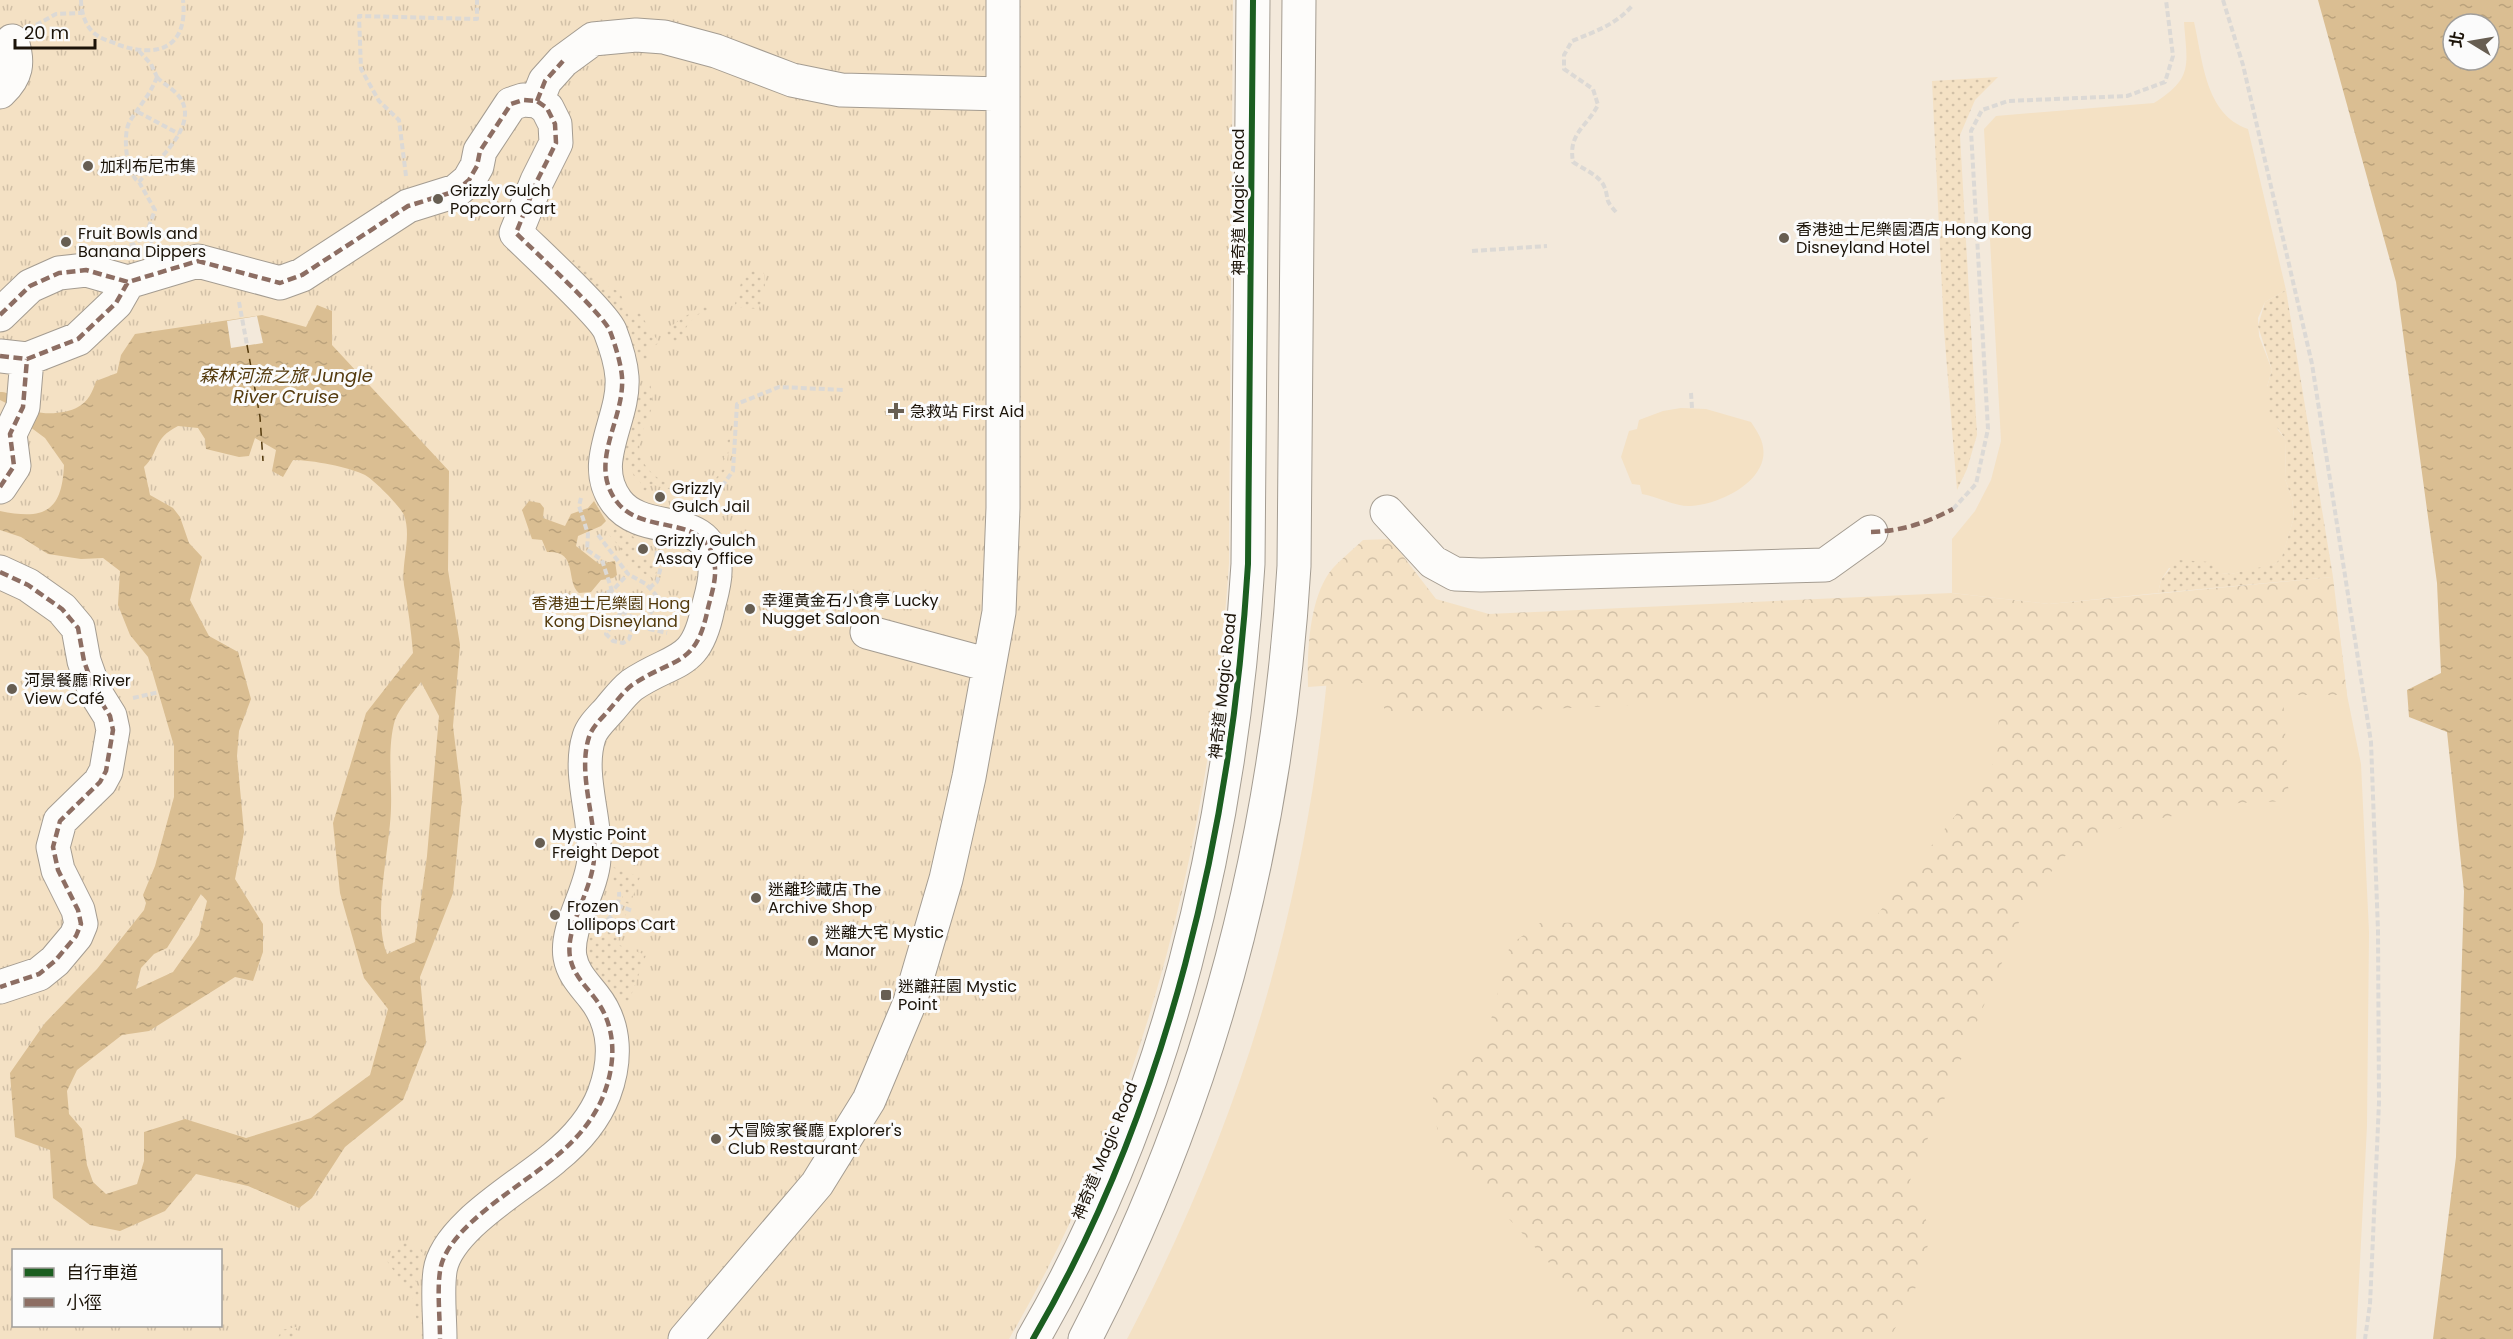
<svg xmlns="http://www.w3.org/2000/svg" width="2513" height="1339" font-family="Poppins,'Noto Sans TC',sans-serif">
  <defs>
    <pattern id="forest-crowns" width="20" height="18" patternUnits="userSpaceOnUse" patternTransform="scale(1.5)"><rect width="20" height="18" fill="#f4e1c4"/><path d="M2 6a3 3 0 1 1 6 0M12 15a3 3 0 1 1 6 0" fill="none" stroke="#d1c0a7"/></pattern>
    <pattern id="park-tufts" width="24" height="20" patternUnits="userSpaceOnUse" patternTransform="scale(1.5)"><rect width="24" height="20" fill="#f4e1c4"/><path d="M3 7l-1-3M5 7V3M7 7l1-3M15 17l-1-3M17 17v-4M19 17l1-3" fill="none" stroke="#d1c0a7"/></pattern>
    <pattern id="garden-dots" width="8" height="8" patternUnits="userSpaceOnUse" patternTransform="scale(1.5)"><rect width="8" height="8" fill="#f4e1c4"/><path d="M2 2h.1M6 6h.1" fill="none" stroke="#d1c0a7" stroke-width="1.8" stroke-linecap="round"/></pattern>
    <pattern id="water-ripples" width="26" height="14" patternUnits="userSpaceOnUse" patternTransform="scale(1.5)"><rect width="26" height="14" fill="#dabe92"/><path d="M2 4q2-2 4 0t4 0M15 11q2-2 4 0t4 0" fill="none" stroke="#baa27c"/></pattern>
  </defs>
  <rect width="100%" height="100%" fill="#f3e9db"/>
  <path fill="#f4e1c4" d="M2184 22H2194C2203 61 2205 114 2248 129L2286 290 2265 302 2258 318 2259 336 2272 370 2267 387 2278 430 2286 440 2285 479 2292 499 2294 517 2282 558 2275 564 2263 568 2231 574 2169 568 2161 580 2158 593 2049 604 1952 593V539L1975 511 1991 480 2001 441 1984 129 1996 116 2154 103C2194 78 2187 65 2184 22Z
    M1681 408 1706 409 1751 422C1756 430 1762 438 1763 447 1769 481 1719 505 1691 506 1676 507 1658 497 1642 494L1640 485 1632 484 1621 457 1629 431 1637 429 1639 420 1663 411Z
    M2339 629 2347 695 2361 764 2369 932 2367 1126 2356 1339H1127C1245 1113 1307 903 1330 649Z"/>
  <path fill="url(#forest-crowns)" d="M1390 539 1436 599 1489 614 1951 593 2049 604 2333 577 2347 695H2283L2289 801 2239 803 2126 825 2066 855 2030 896 1906 1190 1921 1202 1930 1234 1923 1269 1909 1304 1889 1339H1618L1474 1180 1440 1150 1432 1091 1483 1051 1510 945 1540 923 1873 920 1991 770 1999 745 1998 701 1775 699 1387 716 1375 682 1308 687C1307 653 1309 602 1329 573 1338 561 1352 551 1363 540Z"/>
  <path fill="url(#park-tufts)" fill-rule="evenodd" d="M0 0H1233L1229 563C1211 834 1147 1103 1009 1339H0ZM14 1250H220V1326H14Z"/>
  <path fill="url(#garden-dots)" d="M1998 77 1975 100 1960 135 1977 435 1967 469 1957 490 1944 330 1932 81Z
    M575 257 602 284 620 292 630 320 639 312 659 343 647 350 651 360 642 359 629 354 569 267Z
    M751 265 764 273 765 288 759 309 734 307 741 283Z
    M2286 290 2333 577 2158 593 2161 580 2177 560 2211 562 2221 573 2231 574 2275 564 2282 557 2294 517 2292 499 2285 479 2286 440 2269 416 2267 401V387L2272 370 2258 326 2265 302Z
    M701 306 714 308C690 314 684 328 677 351L665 330Z
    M650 382C651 389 653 398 652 405 650 421 636 435 640 454 648 485 704 505 720 472 725 461 725 447 726 435L731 433 726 469 709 489 699 490 673 501V490L649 484 646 491 643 490C641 477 631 475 626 463 620 449 630 404 639 390 641 387 646 384 650 382Z
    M619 525 637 540 633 555 659 561 655 579 627 565 619 546 609 535Z
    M613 867 640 877 630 904 623 902 621 887 609 880Z
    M618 912 626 914 617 940 619 945 646 955 629 1001C603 1005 585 978 586 954 586 944 590 934 593 925 605 927 615 924 618 912Z
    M407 1240 423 1253 416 1280 428 1339H422L413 1306 416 1303 387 1261Z
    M296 1327 302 1339H277L282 1330Z"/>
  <path fill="url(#water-ripples)" fill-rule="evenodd" d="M2318 0H2513V1339H2433L2456 1157 2464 891 2447 732 2409 717 2407 690 2441 673 2437 583 2396 282ZM2453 24H2489V60H2453Z
    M317 305 332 311V345L449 471 448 570 460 645 453 726 462 799 453 893 420 977 426 1042 403 1100 345 1147 312 1198 299 1208 248 1186 196 1174 165 1211 120 1231 90 1225 53 1198 50 1150 15 1137 10 1073 45 1023 97 969 144 910 146 903 143 895 155 866 174 797V746L148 657 130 635 118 605 120 571 103 558 81 559 48 554 21 537 0 530V511C44 520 62 512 64 465L45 438 18 418 8 404 0 400V392C12 392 13 399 22 406 35 416 64 415 78 407 88 402 93 391 96 381L117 373 121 355 135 334 262 315 306 327ZM178 426 198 428 205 439 206 449 239 457 249 456 255 438 276 450 272 471 283 477 293 460C312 460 349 467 365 475 374 480 400 506 404 515 412 537 401 562 404 585 408 607 411 630 413 653L366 713 333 823 340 893 364 978 388 1009 370 1075 311 1118 246 1138 185 1119 144 1132V1161L137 1184 106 1194 93 1182 87 1165 82 1129 69 1114 67 1091 77 1070 122 1035 149 1031 235 977 253 981 263 952V924L235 879 244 832 237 756 239 731 251 699 238 652 209 636 190 600 202 557 189 543 180 517 173 508 150 495 144 467C160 452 152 439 178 426ZM421 682 439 716 427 856 415 942 387 954C372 917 390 849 391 808 392 780 387 747 395 720 400 707 413 693 421 682ZM201 894 207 901 199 935 173 972 136 989 141 968 154 954 167 948Z
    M529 501 540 503 544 508 543 518 565 526 571 514 588 508 594 501 606 521 601 526 578 536 576 546 599 564 615 561 617 575 613 578 601 580 591 592 579 593C565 581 579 550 547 552L542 540 532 539 522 510Z"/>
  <path fill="#f3e9db" d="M257 316 263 343 231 348 227 321Z"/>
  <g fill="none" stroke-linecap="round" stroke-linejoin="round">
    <path stroke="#543a0d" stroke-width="1.5" stroke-dasharray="8 6" stroke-linecap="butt" d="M247 345 260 417 263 461"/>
    <defs>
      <path id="minor" d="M0 92C17 76 19 63 12 41
        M537 101 545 81 563 61 593 39 636 35 664 37 716 51 792 80 841 90 1003 94
        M0 315 30 286 59 273 86 270 128 282 198 261 280 283 302 275 408 206 456 191 469 180 477 166 480 151 511 104 523 100 537 101 547 108 555 124 556 143 537 181 516 233C533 250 603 314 610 331 615 344 621 364 622 377 625 420 587 463 617 502 644 538 711 510 715 568 716 581 711 596 708 608 696 668 675 656 632 685 623 692 616 702 609 710 602 718 592 727 589 737 577 775 597 819 594 859 592 890 565 928 570 957 573 974 584 984 594 997 617 1026 616 1062 604 1094 594 1120 575 1141 554 1158 523 1185 446 1227 440 1271 437 1292 440 1317 440 1339
        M0 356 27 359 78 339 116 303 128 282
        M0 487 14 466 10 434 23 407 27 359
        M1387 512 1433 562 1455 574 1481 575 1825 565 1871 532
        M0 572 28 585 62 609 78 628 84 661 95 692 110 716 113 730 106 771 100 782 60 821 53 847 58 870 78 910 81 924 76 936 55 961 39 974 0 987
        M867 632 989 665
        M685 1339 817 1184 869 1100 910 1002 946 879 969 777 999 612 1003 508V0
        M1033 1339C1168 1107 1232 830 1248 564L1253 0
        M1085 1339C1210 1098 1278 837 1294 566L1299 0"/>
    </defs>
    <use href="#minor" stroke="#a49c91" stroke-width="35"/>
    <path stroke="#dcd9d5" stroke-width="4" stroke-dasharray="6 3" stroke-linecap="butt" d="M81 0C81 13 86 29 98 36 104 40 113 42 119 45 160 59 188 46 183 0
      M2223 0 2243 65 2312 364 2371 742 2378 931 2379 1103 2370 1304 2365 1339
      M36 25 56 14 81 13
      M139 51 151 64 157 77
      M157 77C162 83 169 86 175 92 206 121 157 160 139 182 126 175 122 133 130 121 140 105 150 95 157 77Z
      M138 112 179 134
      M406 176 399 120 379 101 361 69 359 16 477 19V0
      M139 182 155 210 146 234 153 244
      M1616 212C1603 198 1610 200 1604 186 1599 175 1583 169 1573 162 1568 133 1586 128 1598 105L1593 89 1564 69V55L1572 41C1596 31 1615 25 1632 6
      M121 248 135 244 146 234
      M1472 251 1547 246
      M239 302 247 345
      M1691 393 1692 408
      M581 498 579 506 588 534 587 550 602 560 612 591 628 574 598 535
      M706 508 733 471 737 404 779 387 845 390
      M1953 509 1976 484 1988 429 1971 131 1982 110 2008 101 2127 96 2165 82 2173 56 2166 0
      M657 551 656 557 664 559
      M649 588 657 582 664 555
      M655 598 681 604
      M622 611 606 634 613 641 623 643 629 639 635 620
      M642 623 649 629 667 633
      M608 628 589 616C592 602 598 593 612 591L622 611 642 623 653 610 656 595 646 584 628 574
      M133 698 159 692
      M552 837 566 836
      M617 905 633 911
      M607 920C615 914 620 902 619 892"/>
    <use href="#minor" stroke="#fdfcfa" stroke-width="33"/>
    <path stroke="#8d6e63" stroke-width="4.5" stroke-dasharray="9 4.5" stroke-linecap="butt" d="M537 101 545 81 563 61
      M0 315 30 286 59 273 86 270 128 282 198 261 280 283 302 275 408 206 456 191 469 180 477 166 480 151 511 104 523 100 537 101 547 108 555 124 556 143 537 181 516 233C533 250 603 314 610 331 615 344 621 364 622 377 625 420 587 463 617 502 644 538 711 510 715 568 716 581 711 596 708 608 696 668 675 656 632 685 623 692 616 702 609 710 602 718 592 727 589 737 577 775 597 819 594 859 592 890 565 928 570 957 573 974 584 984 594 997 617 1026 616 1062 604 1094 594 1120 575 1141 554 1158 523 1185 446 1227 440 1271 437 1292 440 1317 440 1339
      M0 356 27 359 78 339 116 303 128 282
      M0 487 14 466 10 434 23 407 27 359
      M1871 532C1902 531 1926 523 1953 509
      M0 572 28 585 62 609 78 628 84 661 95 692 110 716 113 730 106 771 100 782 60 821 53 847 58 870 78 910 81 924 76 936 55 961 39 974 0 987"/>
    <defs>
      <path id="cycleway" d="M1033 1339C1168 1107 1232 830 1248 564L1253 0"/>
    </defs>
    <use href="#cycleway" stroke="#fbfbfb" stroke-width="10"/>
    <use href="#cycleway" stroke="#1b5e20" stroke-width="6"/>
  </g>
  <g fill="#675e52" stroke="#fbfbfb" stroke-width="2">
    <circle cx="88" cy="166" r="6"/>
    <circle cx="438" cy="199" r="6"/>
    <circle cx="1784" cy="238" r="6"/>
    <circle cx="66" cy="242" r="6"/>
    <path d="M893 402h6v6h6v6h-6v6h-6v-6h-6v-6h6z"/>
    <circle cx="660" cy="497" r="6"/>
    <circle cx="643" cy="549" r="6"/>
    <circle cx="750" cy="609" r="6"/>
    <circle cx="12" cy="689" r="6"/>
    <circle cx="540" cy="843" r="6"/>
    <circle cx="756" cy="898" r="6"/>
    <circle cx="555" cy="915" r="6"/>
    <circle cx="813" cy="941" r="6"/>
    <rect x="880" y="989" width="12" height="12" rx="3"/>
    <circle cx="716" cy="1139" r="6"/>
  </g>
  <g text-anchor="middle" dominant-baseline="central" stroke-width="6" stroke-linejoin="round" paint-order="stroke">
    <g font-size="16" fill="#1b1308" stroke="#fbfbfb" text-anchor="start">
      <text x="100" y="166">加利布尼市集</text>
      <text x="450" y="190">Grizzly Gulch<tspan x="450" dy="18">Popcorn Cart</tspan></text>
      <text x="1796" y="229">香港迪士尼樂園酒店 Hong Kong<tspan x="1796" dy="18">Disneyland Hotel</tspan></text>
      <text x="78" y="233">Fruit Bowls and<tspan x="78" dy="18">Banana Dippers</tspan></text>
      <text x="910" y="411">急救站 First Aid</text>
      <text x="672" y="488">Grizzly<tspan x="672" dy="18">Gulch Jail</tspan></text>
      <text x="655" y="540">Grizzly Gulch<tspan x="655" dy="18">Assay Office</tspan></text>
      <text x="762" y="600">幸運黃金石小食亭 Lucky<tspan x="762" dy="18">Nugget Saloon</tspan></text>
      <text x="24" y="680">河景餐廳 River<tspan x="24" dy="18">View Café</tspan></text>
      <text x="552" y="834">Mystic Point<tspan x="552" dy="18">Freight Depot</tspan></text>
      <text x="768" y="889">迷離珍藏店 The<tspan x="768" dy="18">Archive Shop</tspan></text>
      <text x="567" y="906">Frozen<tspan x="567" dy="18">Lollipops Cart</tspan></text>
      <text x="825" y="932">迷離大宅 Mystic<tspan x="825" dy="18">Manor</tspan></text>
      <text x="898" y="986">迷離莊園 Mystic<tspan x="898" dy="18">Point</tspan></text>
      <text x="728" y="1130">大冒險家餐廳 Explorer's<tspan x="728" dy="18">Club Restaurant</tspan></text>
    </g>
    <g font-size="16" fill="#1b1308" stroke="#fbfbfb">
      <text transform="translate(1238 202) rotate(-90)">神奇道 Magic Road</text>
      <text transform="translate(1223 686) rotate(-84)">神奇道 Magic Road</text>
      <text transform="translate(1105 1151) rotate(-68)">神奇道 Magic Road</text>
    </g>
    <g font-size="16" fill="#52390b" stroke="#fbfbfb">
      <text x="611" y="603">香港迪士尼樂園 Hong<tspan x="611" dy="18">Kong Disneyland</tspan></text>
    </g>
    <g font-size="18" font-style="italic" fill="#543a0d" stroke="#fbfbfb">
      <text x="286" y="375">森林河流之旅 Jungle<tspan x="286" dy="21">River Cruise</tspan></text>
    </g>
  </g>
  <rect x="12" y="1249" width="210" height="78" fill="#fbfbfb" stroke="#a19e9a" stroke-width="1.5"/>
  <rect x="24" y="1268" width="30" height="9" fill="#1b5e20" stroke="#a19e9a" stroke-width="1.5"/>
  <text x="66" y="1279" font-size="18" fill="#1b1308">自行車道</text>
  <rect x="24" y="1298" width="30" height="9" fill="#8d6e63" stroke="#a19e9a" stroke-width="1.5"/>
  <text x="66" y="1309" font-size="18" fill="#1b1308">小徑</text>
  <g transform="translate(2471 42) rotate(281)"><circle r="28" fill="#fbfbfb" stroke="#a19e9a" stroke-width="1.5"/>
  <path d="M0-4.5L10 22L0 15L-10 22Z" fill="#675e52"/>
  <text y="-9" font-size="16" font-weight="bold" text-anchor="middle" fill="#1b1308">北</text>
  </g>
  <path d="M15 39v9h80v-9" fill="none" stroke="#1b1308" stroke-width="3"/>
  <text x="24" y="39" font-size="18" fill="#1b1308" stroke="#fbfbfb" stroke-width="4.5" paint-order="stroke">20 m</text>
</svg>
